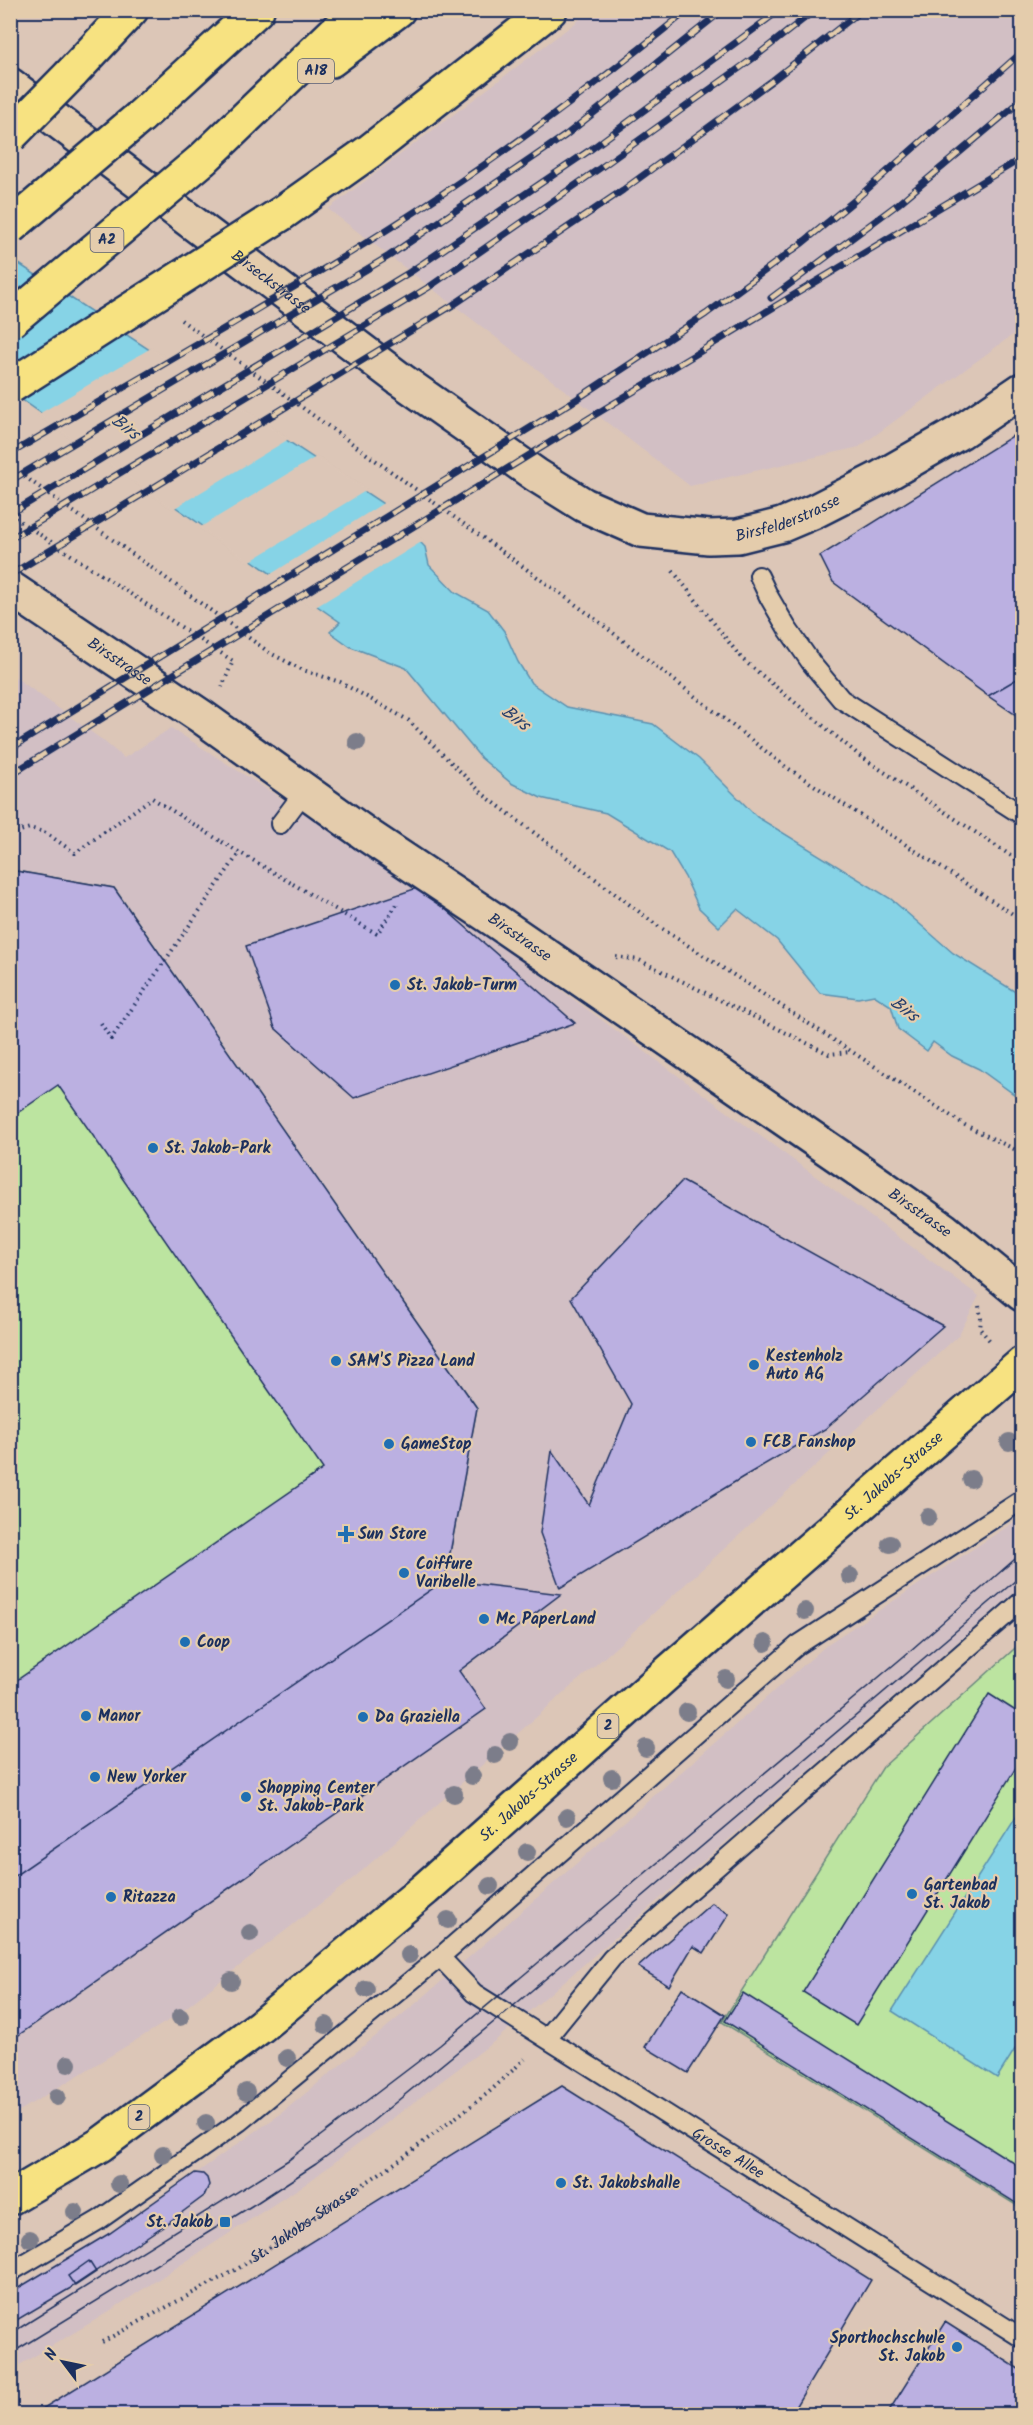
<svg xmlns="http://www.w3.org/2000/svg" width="1033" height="2425" font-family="Kalam,sans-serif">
  <rect width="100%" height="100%" fill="#dcc6b7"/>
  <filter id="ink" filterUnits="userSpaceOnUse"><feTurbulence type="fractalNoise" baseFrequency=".0167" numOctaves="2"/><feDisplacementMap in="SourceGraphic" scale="12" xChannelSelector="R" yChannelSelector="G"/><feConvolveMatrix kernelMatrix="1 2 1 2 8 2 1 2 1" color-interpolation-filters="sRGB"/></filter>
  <g filter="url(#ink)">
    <path fill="#d2bfc4" d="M591 11H1022V328L859 447 690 486 328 209Z
      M11 674 101 739 124 758 171 728 420 887 979 1296 958 1336 624 1640 356 1876 171 2019 11 2116Z
      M1022 1517V1586L496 2040 307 2183 97 2319 11 2370 10 2291 129 2220 279 2115 420 2000 829 1643Z"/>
    <path fill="#bce4a0" stroke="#6c8a7f" stroke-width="1.5" d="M10 870 114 888 477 1408 445 1580 10 1879Z
      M1022 1642V2209L722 2022 883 1767Z"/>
    <path fill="#86d3e6" stroke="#5b91b0" stroke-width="1.5" d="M10 258 382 503 425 547 429 565 455 592 488 610 504 631 518 662 531 683 567 707 653 724 699 759 757 817 891 899 953 953 1022 996V1100L979 1069 952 1056 933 1042 927 1051 898 1029 891 1006 874 995 858 998 820 993 777 940 737 909 719 927 699 908 685 877 670 852 606 813 541 798 511 783 481 758 406 668 351 647 330 632 340 622 11 392Z
      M1022 1808V2038L997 2078 892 2011Z"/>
    <path fill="#dcc6b7" d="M151 348 289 439 173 509 37 415Z
      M316 457 367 490 249 562 199 528Z
      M385 502 423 541 314 608 268 576Z"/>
    <path fill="#bbb0e1" stroke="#1b2f5e" stroke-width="1.5" d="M1022 430V676L988 696 833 582 820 556Z
      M1022 676V719L988 696Z
      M10 870 114 888 477 1408 445 1580 10 1879V1685L323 1469 58 1085 10 1118Z
      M420 887 575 1023 354 1098 275 1028 246 946Z
      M682 1181 943 1326 825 1429 743 1477 560 1588 540 1533 552 1451 589 1505 631 1404 571 1298Z
      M445 1580 561 1594 459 1671 486 1709 10 2041V1879Z
      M989 1694 1022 1715V1758L856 2025 803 1992Z
      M712 1903 729 1914 704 1953 693 1946 669 1986 638 1967Z
      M682 1988 725 2015 688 2073 645 2047Z
      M743 1993 1022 2168V2207L725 2021Z
      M562 2086 871 2280 791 2414H34Z
      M195 2173 203 2174 207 2178 209 2185 204 2196 169 2222 69 2289 10 2324V2293L110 2233Z
      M89 2261 96 2272 75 2286 68 2276Z
      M945 2322 1022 2371V2414H887Z"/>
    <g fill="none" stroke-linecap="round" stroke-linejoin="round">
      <defs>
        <g id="service">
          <path d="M759 576 769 597 787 628 812 664 841 699 1022 815"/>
          <path d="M280 824 304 792"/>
          <path id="s2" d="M440 1957 474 1993 1022 2338"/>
          <path d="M547 2038 612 1958 1022 1601"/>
          <path d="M10 2272 99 2220 239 2122 440 1957 798 1645 1022 1500"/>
        </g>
        <g id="tertiary">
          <path id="s3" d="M10 588 202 717 367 835 496 921 863 1173 943 1229 1022 1294"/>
        </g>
        <g id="secondary">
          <path id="s4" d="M10 85 401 380 536 475 584 505 641 530 709 537 738 536 782 525 815 511 878 479 960 432 1022 390"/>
        </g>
        <g id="primary">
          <path id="s5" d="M10 2198 100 2145 261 2026 425 1889 672 1669 1022 1364"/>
        </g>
        <path id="motorway" d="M331 60 398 10
          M71 74 131 10
          M140 117 257 10
          M203 159 358 10
          M281 214 370 151 550 10"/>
      </defs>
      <use href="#service" stroke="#1b2f5e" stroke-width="22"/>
      <use href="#tertiary" stroke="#1b2f5e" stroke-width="38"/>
      <use href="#secondary" stroke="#1b2f5e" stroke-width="38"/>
      <use href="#primary" stroke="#1b2f5e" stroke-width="38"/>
      <use href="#motorway" stroke="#1b2f5e" stroke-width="38"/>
      <g stroke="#1b2f5e" stroke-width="4" stroke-dasharray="1.5 4.5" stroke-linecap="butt">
        <path d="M181 320 590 615 786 767 1022 920"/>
        <path d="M10 466 270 653 303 670 340 682 408 720 484 795 658 926 965 1125 1022 1153"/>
        <path d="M10 515 233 661 222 687"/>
        <path d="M673 571 742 659 860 756 1022 863"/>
        <path d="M10 834 30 828 46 833 75 853 152 798 222 842"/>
        <path d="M293 884 377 934 399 901"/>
        <path d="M616 957 639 960 829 1054 850 1052"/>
        <path d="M101 1023 111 1039 240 852"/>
        <path d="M979 1306 981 1318 980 1329 991 1342"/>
        <path d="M1022 1463V1466"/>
        <path id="s1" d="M102 2342 239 2268 401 2159 488 2093 525 2059"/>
      </g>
      <use href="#service" stroke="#e4ccac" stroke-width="18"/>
      <use href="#tertiary" stroke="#e4ccac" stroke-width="33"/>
      <use href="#secondary" stroke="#e4ccac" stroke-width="33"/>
      <use href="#primary" stroke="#f7e281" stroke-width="33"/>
      <use href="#motorway" stroke="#f7e281" stroke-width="33"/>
      <path stroke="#1b2f5e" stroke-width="1.5" d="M10 2334 290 2159 440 2045 903 1657 1022 1553
        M10 2354 258 2202 316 2164 363 2129 505 2013 1022 1575"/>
      <defs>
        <path id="rail" d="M771 298 898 204 1022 100
          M10 454C130 383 251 315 369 241 481 172 586 93 688 10
          M10 481 389 256 566 135 723 10
          M10 514 410 272 590 150 780 10
          M10 539 429 287 603 166 755 57 815 10
          M10 575 453 305 623 190 773 80 862 10
          M10 749 577 399 706 314 801 244 855 200 1022 52
          M10 775 596 414 1022 158"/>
      </defs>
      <use href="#rail" stroke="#1b2f5e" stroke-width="7"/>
      <use href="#rail" stroke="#e4ccac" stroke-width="4.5" stroke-dasharray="14" stroke-linecap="butt"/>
      <defs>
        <path id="motorway-bridge" d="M10 136 71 74
          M10 227 140 117
          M10 321 203 159
          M11 386 281 214"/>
      </defs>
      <use href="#motorway-bridge" stroke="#1b2f5e" stroke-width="38" stroke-linecap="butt"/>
      <path stroke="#1b2f5e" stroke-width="4" stroke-dasharray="1.5 4.5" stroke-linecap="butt" d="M222 842 293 884"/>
      <use href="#motorway-bridge" stroke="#f7e281" stroke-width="33"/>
    </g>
    <g fill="#7b7d8a">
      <circle cx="357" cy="742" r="9"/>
      <circle cx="1009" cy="1442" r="9"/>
      <circle cx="971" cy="1479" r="9"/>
      <circle cx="928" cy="1517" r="9"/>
      <circle cx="890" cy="1544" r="9"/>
      <circle cx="850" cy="1576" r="9"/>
      <circle cx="805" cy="1611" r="9"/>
      <circle cx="765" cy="1643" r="9"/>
      <circle cx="726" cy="1679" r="9"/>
      <circle cx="687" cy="1712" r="9"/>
      <circle cx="510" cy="1742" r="9"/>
      <circle cx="646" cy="1748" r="9"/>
      <circle cx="495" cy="1755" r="9"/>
      <circle cx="472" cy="1776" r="9"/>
      <circle cx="612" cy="1778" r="9"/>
      <circle cx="454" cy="1794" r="9"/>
      <circle cx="567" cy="1817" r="9"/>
      <circle cx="527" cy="1852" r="9"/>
      <circle cx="490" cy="1886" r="9"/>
      <circle cx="448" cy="1920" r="9"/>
      <circle cx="250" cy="1933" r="9"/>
      <circle cx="409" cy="1955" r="9"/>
      <circle cx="231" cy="1981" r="9"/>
      <circle cx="366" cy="1989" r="9"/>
      <circle cx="180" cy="2017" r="9"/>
      <circle cx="326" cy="2025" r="9"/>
      <circle cx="287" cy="2058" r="9"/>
      <circle cx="68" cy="2064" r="9"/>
      <circle cx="246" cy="2092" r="9"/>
      <circle cx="57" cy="2097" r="9"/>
      <circle cx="206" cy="2123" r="9"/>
      <circle cx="163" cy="2155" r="9"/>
      <circle cx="119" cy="2184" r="9"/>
      <circle cx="75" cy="2212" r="9"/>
      <circle cx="30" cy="2239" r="9"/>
    </g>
  </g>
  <g fill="#1f6fb2" stroke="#e4ccac" stroke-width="2">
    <circle cx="395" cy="985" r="6"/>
    <circle cx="153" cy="1148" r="6"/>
    <circle cx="336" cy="1361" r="6"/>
    <circle cx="754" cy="1365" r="6"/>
    <circle cx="751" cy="1442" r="6"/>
    <circle cx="389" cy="1444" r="6"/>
    <path d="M343 1525h6v6h6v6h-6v6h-6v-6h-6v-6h6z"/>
    <circle cx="404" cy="1573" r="6"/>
    <circle cx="484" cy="1619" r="6"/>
    <circle cx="185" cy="1642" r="6"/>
    <circle cx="86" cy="1716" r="6"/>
    <circle cx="363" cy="1717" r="6"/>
    <circle cx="95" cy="1777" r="6"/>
    <circle cx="246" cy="1797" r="6"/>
    <circle cx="912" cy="1894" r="6"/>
    <circle cx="111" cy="1897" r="6"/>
    <circle cx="561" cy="2183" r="6"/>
    <rect x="219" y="2216" width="12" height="12" rx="3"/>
    <circle cx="957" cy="2347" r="6"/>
  </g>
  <g text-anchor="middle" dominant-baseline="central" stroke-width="4.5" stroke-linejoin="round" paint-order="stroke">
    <g fill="#e4ccac" stroke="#575e75" stroke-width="1.5">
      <rect x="298" y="59" width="36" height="24" rx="4.5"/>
      <rect x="90.5" y="228" width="33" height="24" rx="4.5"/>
      <rect x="597.5" y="1714" width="21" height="24" rx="4.5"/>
      <rect x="128.5" y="2105" width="21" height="24" rx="4.5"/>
    </g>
    <g font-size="15" font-weight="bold" fill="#1b2f5e">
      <text x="316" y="71">A18</text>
      <text x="107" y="240">A2</text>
      <text x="608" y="1726">2</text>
      <text x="139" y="2117">2</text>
    </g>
    <g font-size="16" fill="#1b2f5e" stroke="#e4ccac">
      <text stroke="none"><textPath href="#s4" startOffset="327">Birseckstrasse</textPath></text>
      <text stroke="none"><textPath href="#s4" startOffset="924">Birsfelderstrasse</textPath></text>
      <text stroke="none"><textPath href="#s3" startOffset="132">Birsstrasse</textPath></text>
      <text stroke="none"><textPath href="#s3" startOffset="618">Birsstrasse</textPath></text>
      <text stroke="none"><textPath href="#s3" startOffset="1104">Birsstrasse</textPath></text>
      <text stroke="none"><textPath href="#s5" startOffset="1143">St. Jakobs-Strasse</textPath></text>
      <text stroke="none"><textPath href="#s5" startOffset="657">St. Jakobs-Strasse</textPath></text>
      <text stroke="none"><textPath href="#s2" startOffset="350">Grosse Allee</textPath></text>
      <text stroke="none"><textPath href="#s1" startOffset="234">St. Jakobs-Strasse</textPath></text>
    </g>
    <g font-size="16" font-weight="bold" fill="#1b2f5e" stroke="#e4ccac" text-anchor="start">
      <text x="407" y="985">St. Jakob-Turm</text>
      <text x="165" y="1148">St. Jakob-Park</text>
      <text x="766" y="1356">Kestenholz<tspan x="766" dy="18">Auto AG</tspan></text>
      <text x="348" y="1361">SAM'S Pizza Land</text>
      <text x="763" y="1442">FCB Fanshop</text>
      <text x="401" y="1444">GameStop</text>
      <text x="358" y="1534">Sun Store</text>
      <text x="416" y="1564">Coiffure<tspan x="416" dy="18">Varibelle</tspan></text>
      <text x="496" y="1619">Mc PaperLand</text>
      <text x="197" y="1642">Coop</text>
      <text x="98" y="1716">Manor</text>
      <text x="375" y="1717">Da Graziella</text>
      <text x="107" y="1777">New Yorker</text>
      <text x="258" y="1788">Shopping Center<tspan x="258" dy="18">St. Jakob-Park</tspan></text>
      <text x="924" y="1885">Gartenbad<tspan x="924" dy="18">St. Jakob</tspan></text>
      <text x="123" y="1897">Ritazza</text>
      <text x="573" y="2183">St. Jakobshalle</text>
      <text x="213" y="2222" text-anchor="end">St. Jakob</text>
      <text x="945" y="2338" text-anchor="end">Sporthochschule<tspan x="945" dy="18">St. Jakob</tspan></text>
    </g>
    <g font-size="18" font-style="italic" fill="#263f6c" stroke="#e4ccac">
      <text transform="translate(125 428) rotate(37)">Birs</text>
      <text transform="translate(515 719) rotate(37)">Birs</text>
      <text transform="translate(904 1010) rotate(37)">Birs</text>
    </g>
  </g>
  <rect width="1033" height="2425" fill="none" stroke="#e4ccac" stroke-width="36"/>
  <rect x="18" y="18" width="997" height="2389" fill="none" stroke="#1b2f5e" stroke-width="2" filter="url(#ink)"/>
  <g transform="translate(63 2362) rotate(302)" stroke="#e4ccac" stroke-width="4.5" paint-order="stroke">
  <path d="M0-4.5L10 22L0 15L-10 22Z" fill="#1b2f5e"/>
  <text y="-9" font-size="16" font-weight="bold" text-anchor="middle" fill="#1b2f5e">N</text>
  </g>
</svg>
